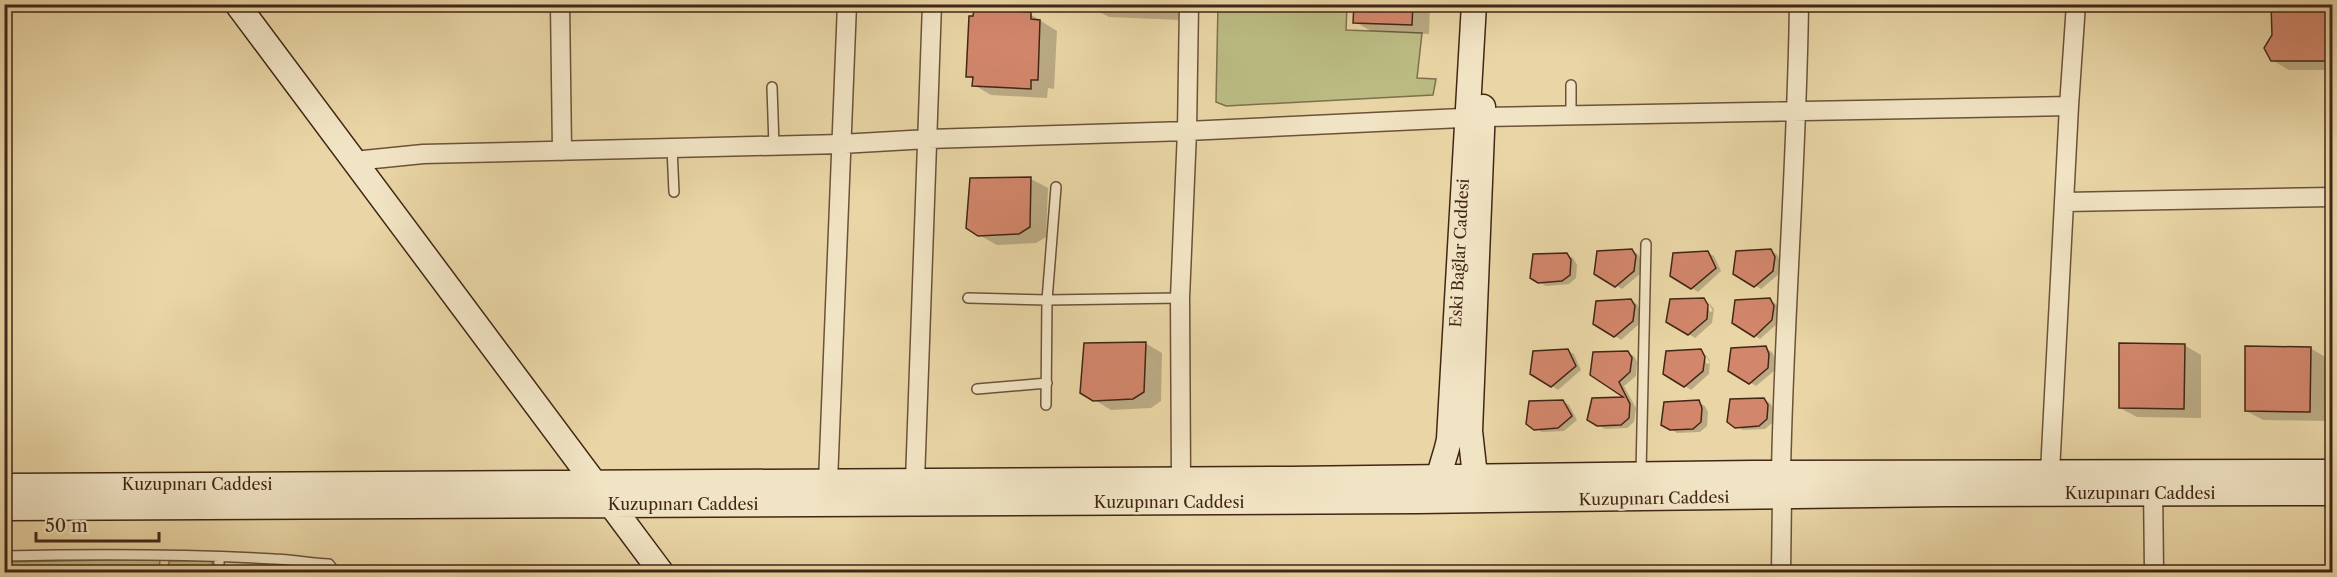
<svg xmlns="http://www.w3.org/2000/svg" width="2337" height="577" font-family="'Libre Caslon Text',serif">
  <rect width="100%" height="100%" fill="#e9d5a5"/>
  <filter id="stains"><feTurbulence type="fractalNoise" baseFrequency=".00333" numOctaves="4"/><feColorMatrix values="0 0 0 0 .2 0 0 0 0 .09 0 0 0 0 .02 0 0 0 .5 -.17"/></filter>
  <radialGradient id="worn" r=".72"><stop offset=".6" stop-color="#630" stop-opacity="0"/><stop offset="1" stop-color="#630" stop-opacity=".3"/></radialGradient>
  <path fill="#bbbc83" stroke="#7e714c" stroke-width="1.5" d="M1218 4 1347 5 1346 30 1422 33 1417 78 1436 79 1433 95 1226 106 1216 102Z
    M160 559 159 572H5L4 562Z
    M212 560V572H169V561Z"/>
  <path fill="#0003" d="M1092 4H1182V20L1109 17 1092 8Z
    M1355 4H1430L1429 34 1371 31 1355 22Z
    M2264 4H2332V70H2289L2272 60 2273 13 2265 8Z
    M1030 14 1057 31 1054 89 1048 88 1047 98 991 95 974 85V80L968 76Z
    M1031 179 1048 188 1046 237 1036 243 997 245 979 235Z
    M1632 251 1638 254 1641 261 1640 274 1622 289 1596 273Z
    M1770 251 1777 254 1780 261 1779 274 1761 289 1735 273Z
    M1708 253 1714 256 1721 271 1698 292 1672 275Z
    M1567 255 1573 258 1577 265 1576 278 1569 284 1546 286 1531 277Z
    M1704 299 1710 312 1713 311 1708 302 1714 309 1712 323 1695 338 1668 321Z
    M1770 300 1776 304 1780 310 1778 323 1760 339 1734 322Z
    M1631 301 1637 304 1640 311 1639 324 1621 340 1595 323Z
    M1145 343 1162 353 1161 401 1151 408 1111 410 1093 399Z
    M2184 345 2201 355V418L2137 417 2120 408Z
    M1765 348 1772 352 1775 358 1774 371 1756 386 1729 370Z
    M2310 348 2327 358V421L2263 420 2246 411Z
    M1568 351 1574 354 1581 370 1558 390 1532 373Z
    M1701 351 1707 364 1710 363 1705 353 1710 361 1709 374 1691 390 1665 373Z
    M1627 352 1634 356 1637 362 1636 376 1624 386 1636 408 1634 422 1627 428 1605 429 1588 419 1593 399 1628 398 1592 374Z
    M1764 399 1770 403 1774 410 1772 423 1765 429 1743 430 1728 421Z
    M1563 401 1569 405 1577 420 1564 431 1542 432 1527 423Z
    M1698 402 1705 406 1708 412 1707 426 1700 432 1677 433 1663 424Z"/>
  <path fill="#d2866b" stroke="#422616" stroke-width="1.5" d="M1354 4H1413L1412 25 1353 23Z
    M2271 4H2331L2330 37 2332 39V59L2324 61H2271L2264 48 2272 35Z
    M974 9 1031 12V19L1040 20 1038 80H1031V89L972 86 973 77H966L969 16H973Z
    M1031 177 1030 227 1019 234 978 236 966 228 970 178Z
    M1632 249 1636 256 1634 271 1615 287 1594 274 1597 251Z
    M1771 249 1775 257 1773 271 1754 287 1733 274 1736 251Z
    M1708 251 1716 268 1691 289 1670 276 1673 253Z
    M1567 253 1571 260 1570 275 1562 281 1538 283 1530 278 1533 254Z
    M1704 298 1708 305 1707 319 1688 335 1666 322 1670 299Z
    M1770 298 1774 306 1772 320 1754 337 1732 323 1735 300Z
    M1631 299 1635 306 1633 321 1614 337 1593 324 1596 301Z
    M1146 342 1144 392 1133 399 1093 401 1080 393 1084 343Z
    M2119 343 2185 344 2184 409 2119 408Z
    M1766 346 1769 354 1768 368 1749 384 1728 371 1731 348Z
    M2245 346 2311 347 2310 412 2245 411Z
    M1568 349 1576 366 1551 387 1530 374 1533 351Z
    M1701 349 1705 357 1703 371 1684 387 1663 374 1666 351Z
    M1628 351 1632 358 1630 372 1619 382 1630 404 1629 418 1621 425 1597 426 1587 420 1592 398 1623 397 1590 375 1593 352Z
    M1764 398 1768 405 1767 419 1759 426 1735 428 1727 422 1730 399Z
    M1563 400 1572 416 1558 428 1534 430 1526 424 1529 401Z
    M1699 400 1702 408 1701 422 1693 429 1670 430 1661 425 1664 402Z"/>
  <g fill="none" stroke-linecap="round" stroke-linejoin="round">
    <defs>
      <path id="lane" d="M772 87 774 146
        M1571 116V85
        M672 148 674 192
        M968 298 1047 300 1180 298
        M977 389 1047 383
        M1046 405 1047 300 1056 187
        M1641 473 1646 244
        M4 556C94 554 185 554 274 559 293 559 310 564 329 564L335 572
        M219 557V572"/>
      <path id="street" d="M560 4 562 151
        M354 161 423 154 841 144 928 139 1187 131 1483 117 2069 106
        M2065 202 2332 197
        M2050 472 2069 106 2076 4
        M1781 473C1784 316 1797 161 1799 4
        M1181 479 1180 298 1187 131 1189 4
        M915 481 932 4
        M828 482 847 4
        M2153 483 2154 572
        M1781 572 1782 496"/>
      <path id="secondary" d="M237 4 661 572
        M4 486 1291 479 1752 473 2332 472
        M1437 491C1437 473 1446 457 1449 439L1474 4
        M1474 492 1475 476 1470 431 1483 107
        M4 508 1418 501 1947 494 2332 493"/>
    </defs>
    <use href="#lane" stroke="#6c523a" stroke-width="12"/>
    <use href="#street" stroke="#6c523a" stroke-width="21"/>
    <use href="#secondary" stroke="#422616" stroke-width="27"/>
    <use href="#lane" stroke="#f1e4c4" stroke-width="9"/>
    <use href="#street" stroke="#f1e4c4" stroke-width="18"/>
    <use href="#secondary" stroke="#f1e4c4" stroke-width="24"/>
  </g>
  <g text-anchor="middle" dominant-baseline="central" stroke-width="4.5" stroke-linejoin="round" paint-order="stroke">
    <g font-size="16" fill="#422616" stroke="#f1e4c4">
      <text transform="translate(1459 253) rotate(-87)">Eski Bağlar Caddesi</text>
      <text x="197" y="484">Kuzupınarı Caddesi</text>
      <text x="2140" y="493">Kuzupınarı Caddesi</text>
      <text transform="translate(1654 498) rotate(-1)">Kuzupınarı Caddesi</text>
      <text x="1169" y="502">Kuzupınarı Caddesi</text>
      <text x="683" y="504">Kuzupınarı Caddesi</text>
    </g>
  </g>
  <rect width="2337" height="577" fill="none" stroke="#e9d5a5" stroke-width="24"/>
  <rect x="6" y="6" width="2325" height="565" fill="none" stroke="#422616" stroke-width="3"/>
  <rect x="12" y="12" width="2313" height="553" fill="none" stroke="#422616" stroke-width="1.5"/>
  <path d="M36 532v9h123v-9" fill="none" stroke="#422616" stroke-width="3"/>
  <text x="45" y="532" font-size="18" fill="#422616" stroke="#f1e4c4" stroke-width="4.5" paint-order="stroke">50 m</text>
  <rect width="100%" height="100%" filter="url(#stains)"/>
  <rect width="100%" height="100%" fill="url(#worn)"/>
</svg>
